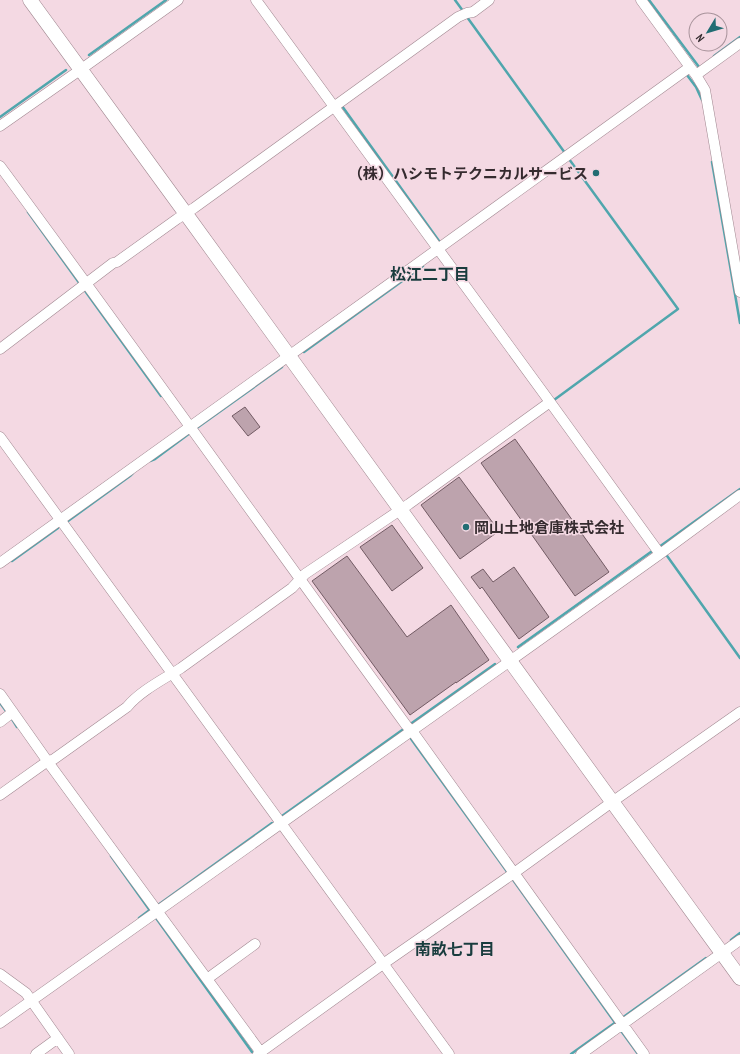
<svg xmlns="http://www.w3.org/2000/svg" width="740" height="1054" font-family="'PT Sans Narrow','Noto Sans JP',sans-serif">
  <rect width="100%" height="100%" fill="#f4d9e3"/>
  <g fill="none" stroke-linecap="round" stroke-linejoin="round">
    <path stroke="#50a6ad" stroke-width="2.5" d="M455 0 463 11
      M649 0 699 67
      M467 17 565 153
      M89 55 166 0
      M714 56 740 37
      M687 75 696 87 702 100
      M342 106 439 241
      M0 117 66 70
      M712 162 740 323
      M28 212 80 284
      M83 288 161 396
      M304 352 423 266
      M554 400 678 309 569 159
      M194 430 282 367
      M150 461 155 459 190 433
      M68 521 130 476 133 473
      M659 547 740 489
      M665 553 740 658
      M12 561 58 528
      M518 647 655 549
      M0 703 6 711
      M12 719 17 727
      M409 725 495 664
      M409 736 508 873
      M282 816 405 728
      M111 856 151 912
      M511 877 616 1024
      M158 905 272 823
      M139 918 151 909
      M156 918 252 1052
      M731 940 740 933
      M622 1018 706 958
      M619 1028 638 1054
      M571 1054 616 1022"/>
  </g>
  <path fill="#bda3ad" stroke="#725b64" d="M245 407 260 427 248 436 232 416Z
    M515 439 609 572 575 596 481 463Z
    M459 477 499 531 460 559 421 505Z
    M392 525 423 568 392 591 360 547Z
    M347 556 407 637 451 605 489 660 456 683V682L410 715 312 581Z
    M514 567 549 617 519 639 482 587 480 589 471 577 483 569 493 582Z"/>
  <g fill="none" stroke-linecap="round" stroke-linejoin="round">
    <defs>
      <path id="street" d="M256 0 550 402 660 554
        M641 0 690 67
        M696 75 740 43
        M0 126 80 70 178 0
        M0 166C137 351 270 539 406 725L415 735 644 1054
        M0 349 113 263 117 262 177 219 194 208 458 17 467 13 473 12 489 0
        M0 437 449 1054
        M0 563C230 397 461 234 690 67L696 75 705 90 740 292
        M0 694 48 762 262 1054
        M0 722 13 712
        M0 795 45 763 54 759 127 707C140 691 164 679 181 668L292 588 305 574 409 504 550 402
        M0 974 26 993 69 1054
        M207 979 255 944
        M0 1023 510 661 660 554 740 495
        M36 1054 58 1038
        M258 1054 383 964 514 873 612 802 740 712
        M581 1054 740 940"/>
      <path id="secondary" d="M30 0 186 214 740 978"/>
    </defs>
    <use href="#street" stroke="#a18891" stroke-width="11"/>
    <use href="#secondary" stroke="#a18891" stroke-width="15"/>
    <use href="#street" stroke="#fff" stroke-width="10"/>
    <use href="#secondary" stroke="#fff" stroke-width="14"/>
  </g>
  <g fill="#226d73" stroke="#f4d9e3" stroke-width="1.5">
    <circle cx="596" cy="173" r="4"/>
    <circle cx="466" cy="527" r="4"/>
  </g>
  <g text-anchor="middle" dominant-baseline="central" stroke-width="3" stroke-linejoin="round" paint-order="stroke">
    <g font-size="15" font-weight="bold" fill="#352b2f" stroke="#f4d9e3" text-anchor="end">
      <text x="588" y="173">（株）ハシモトテクニカルサービス</text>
      <text x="474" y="527" text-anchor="start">岡山土地倉庫株式会社</text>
    </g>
    <g font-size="16" font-weight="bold" fill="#193c3e" stroke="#f4d9e3">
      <text x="430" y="274">松江二丁目</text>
      <text x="455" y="949">南畝七丁目</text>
    </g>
  </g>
  <g transform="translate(708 32) rotate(232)"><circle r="19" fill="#f4d9e3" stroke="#a8939b"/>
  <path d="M0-3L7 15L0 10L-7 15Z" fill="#226d73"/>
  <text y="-6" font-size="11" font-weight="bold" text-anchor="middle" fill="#352b2f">N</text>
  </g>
</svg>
